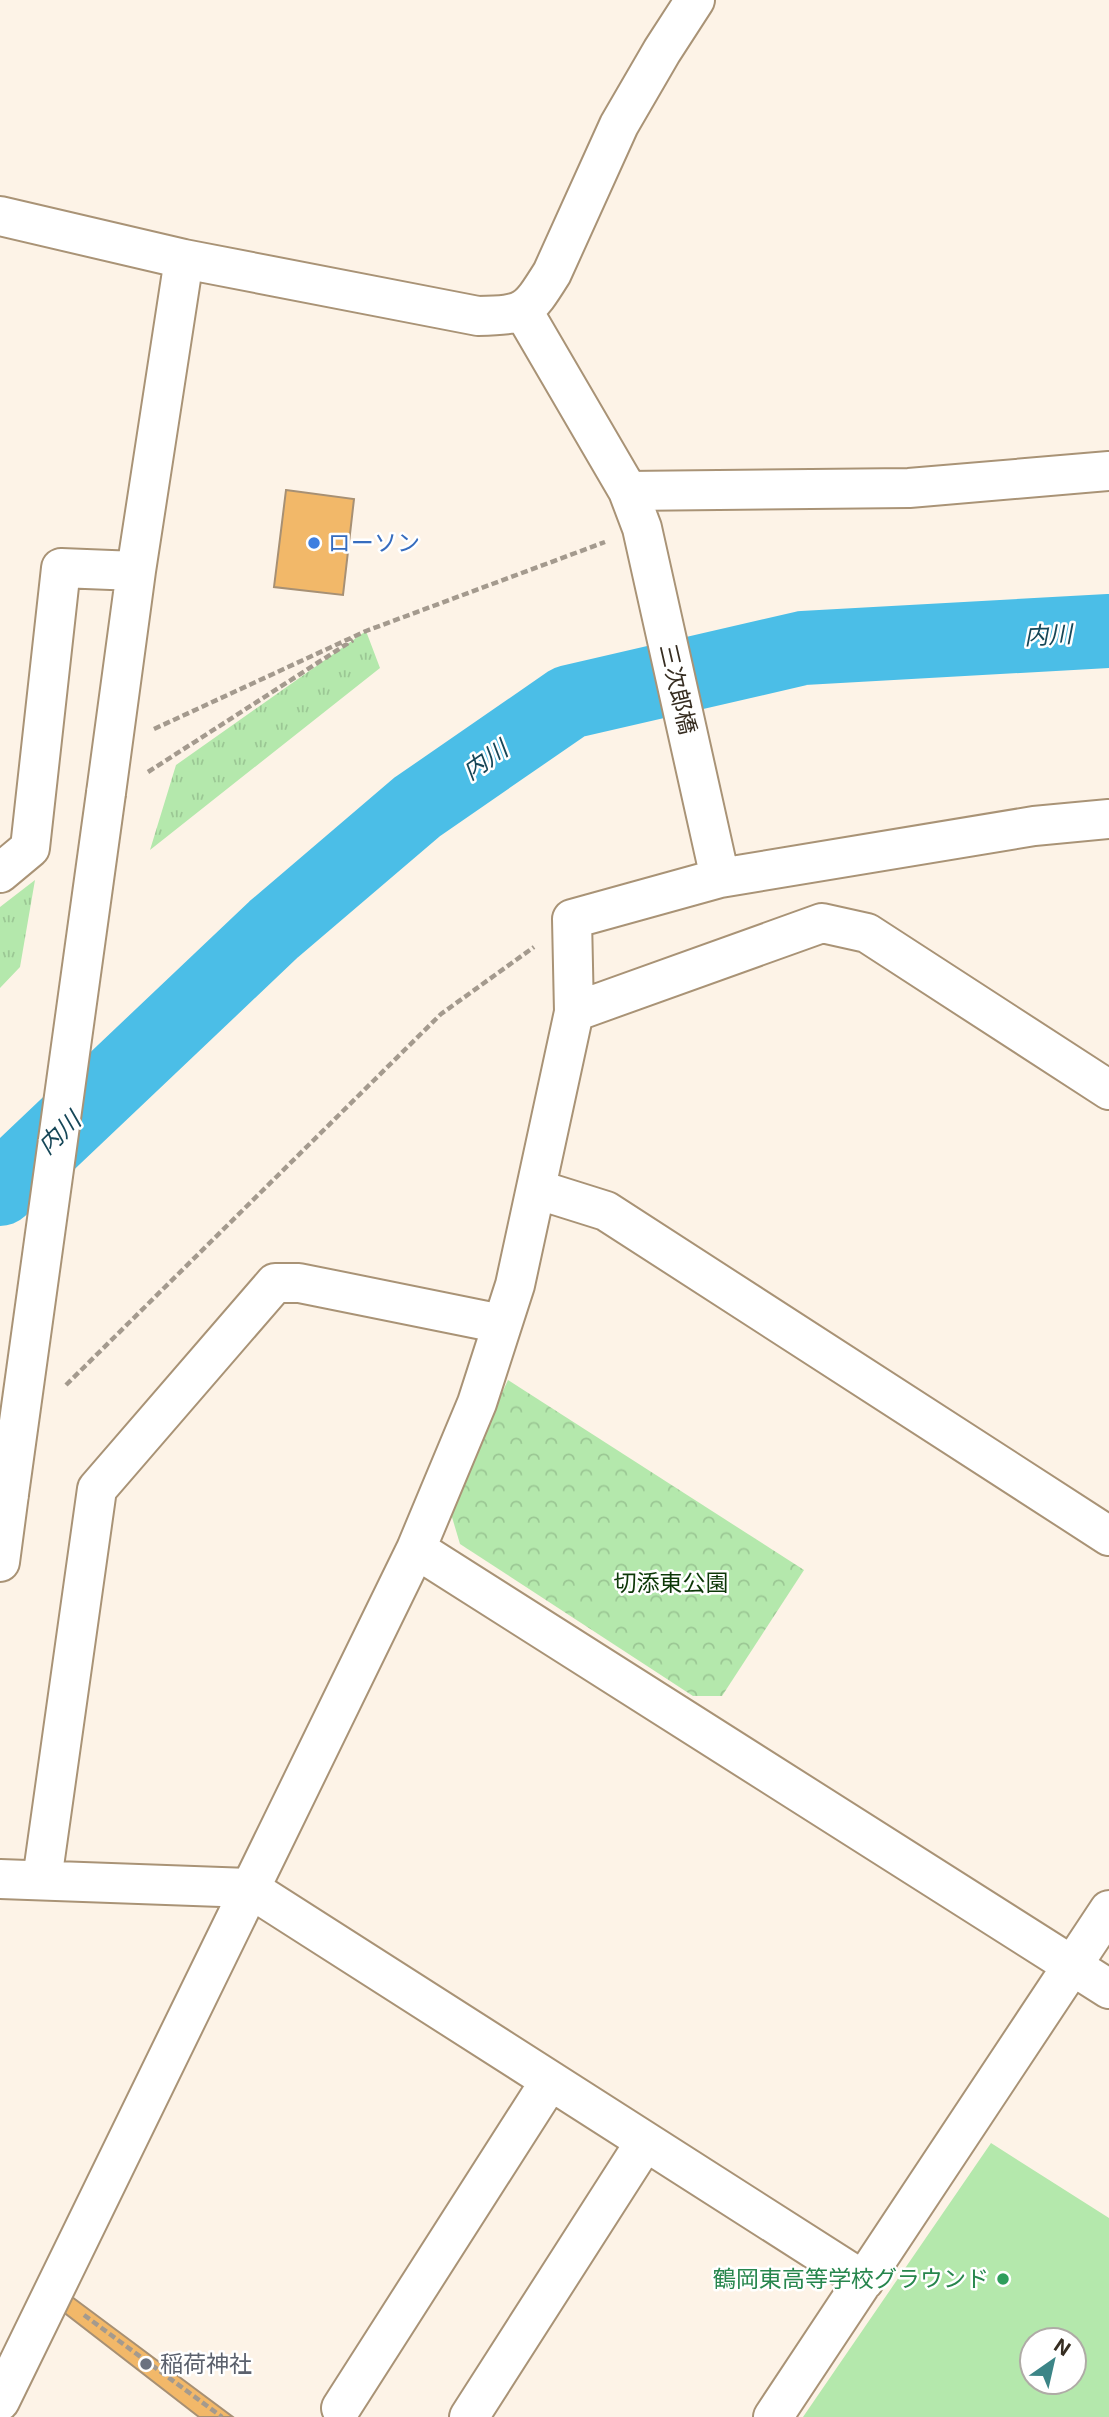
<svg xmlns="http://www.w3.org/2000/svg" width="1109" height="2417" font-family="Inter,'Noto Sans JP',sans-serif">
  <defs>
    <pattern id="grass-tufts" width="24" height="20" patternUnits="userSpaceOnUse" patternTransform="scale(1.75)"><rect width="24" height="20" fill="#b4e8ac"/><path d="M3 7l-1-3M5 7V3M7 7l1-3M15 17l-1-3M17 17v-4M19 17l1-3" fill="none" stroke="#9bc794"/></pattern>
    <pattern id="forest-crowns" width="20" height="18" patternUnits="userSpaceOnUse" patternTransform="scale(1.75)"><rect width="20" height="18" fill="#b4e8ac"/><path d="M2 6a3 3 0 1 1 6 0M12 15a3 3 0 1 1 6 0" fill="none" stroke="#9bc794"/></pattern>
  </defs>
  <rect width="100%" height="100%" fill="#fdf3e7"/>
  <path fill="url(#grass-tufts)" d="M366 631 380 668 150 850 176 765Z
    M35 880 20 967 0 988V907Z"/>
  <path fill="url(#forest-crowns)" d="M508 1380 804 1570 722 1696H693L460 1544 449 1507Z"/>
  <path fill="#b4e8ac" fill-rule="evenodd" d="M991 2143 1109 2218V2417H803ZM1032 2340H1074V2382H1032Z"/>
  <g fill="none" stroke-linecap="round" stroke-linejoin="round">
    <path stroke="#4bbee7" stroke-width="74" d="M0 1189 274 929 417 807 569 702 803 648 1109 631"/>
  </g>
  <path fill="#f2b869" stroke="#a79074" stroke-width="2" d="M286 490 354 499 343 595 274 587Z
    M72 2297 233 2417H199L62 2311Z"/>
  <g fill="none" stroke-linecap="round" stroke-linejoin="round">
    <defs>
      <path id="minor" d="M0 216 184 259 478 316C525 315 527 313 552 273L619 125 662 51 695 0
        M628 491 909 488 1109 471
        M106 793 136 571 184 259
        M0 873 30 848 61 568 136 571
        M720 878 1034 826 1109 819
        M574 1012 822 923 867 933 1109 1090
        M536 1189 606 1211 1109 1536
        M416 1549 1109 1989
        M0 1562 9 1494
        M0 1879 249 1888 864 2281
        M42 1880 97 1489 275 1283H299L502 1324
        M0 2401 416 1549 477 1403 515 1285 574 1012 572 919 720 878 642 528 628 491 523 311
        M341 2408 550 2081
        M469 2417 645 2142
        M773 2417 1109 1910"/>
    </defs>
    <use href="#minor" stroke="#a99376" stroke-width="42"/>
    <path stroke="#a49a8e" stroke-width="4.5" stroke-dasharray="7 3.5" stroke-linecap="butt" d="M154 729 366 631 605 542
      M148 772 353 640
      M66 1385 441 1014 534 947
      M84 2315 222 2417"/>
    <use href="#minor" stroke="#fff" stroke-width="38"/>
    <defs>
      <path id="minor-bridge" d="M9 1494 106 793"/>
    </defs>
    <use href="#minor-bridge" stroke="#a99376" stroke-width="42" stroke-linecap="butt"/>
    <use href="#minor-bridge" stroke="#fff" stroke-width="38"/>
  </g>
  <circle fill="#3f7fe0" stroke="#fff" stroke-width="2.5" cx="314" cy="543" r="7"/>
  <circle fill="#2e9e5b" stroke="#fff" stroke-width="2.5" cx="1003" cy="2279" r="7"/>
  <circle fill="#6b7280" stroke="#fff" stroke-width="2.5" cx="146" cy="2364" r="7"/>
  <g text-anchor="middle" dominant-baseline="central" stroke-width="5" stroke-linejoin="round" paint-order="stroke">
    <g font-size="23" fill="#366cbe" stroke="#fff" text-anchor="start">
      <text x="328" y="543">ローソン</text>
    </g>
    <g font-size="23" fill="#362d21" stroke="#fff">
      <text transform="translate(678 689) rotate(77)">三次郎橋</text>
    </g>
    <g font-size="23" fill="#0c3707" stroke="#fff">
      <text x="671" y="1583">切添東公園</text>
    </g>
    <g font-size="23" fill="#27864d" stroke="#fff" text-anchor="end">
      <text x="989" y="2279">鶴岡東高等学校グラウンド</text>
    </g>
    <g font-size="23" fill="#5b616d" stroke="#fff" text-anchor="start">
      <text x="160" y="2364">稲荷神社</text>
    </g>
    <g font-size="24" font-style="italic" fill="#164758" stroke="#fff">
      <text transform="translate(1048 635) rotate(-3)">内川</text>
      <text transform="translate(485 760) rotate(-35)">内川</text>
      <text transform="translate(59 1133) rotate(-44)">内川</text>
    </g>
  </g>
  <g transform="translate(1053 2361) rotate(34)"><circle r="33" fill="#ffffff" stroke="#afaba6" stroke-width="2"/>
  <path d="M0-5L12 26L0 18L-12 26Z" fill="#3c8587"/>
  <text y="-10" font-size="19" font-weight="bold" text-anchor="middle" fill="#362d21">N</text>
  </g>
</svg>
